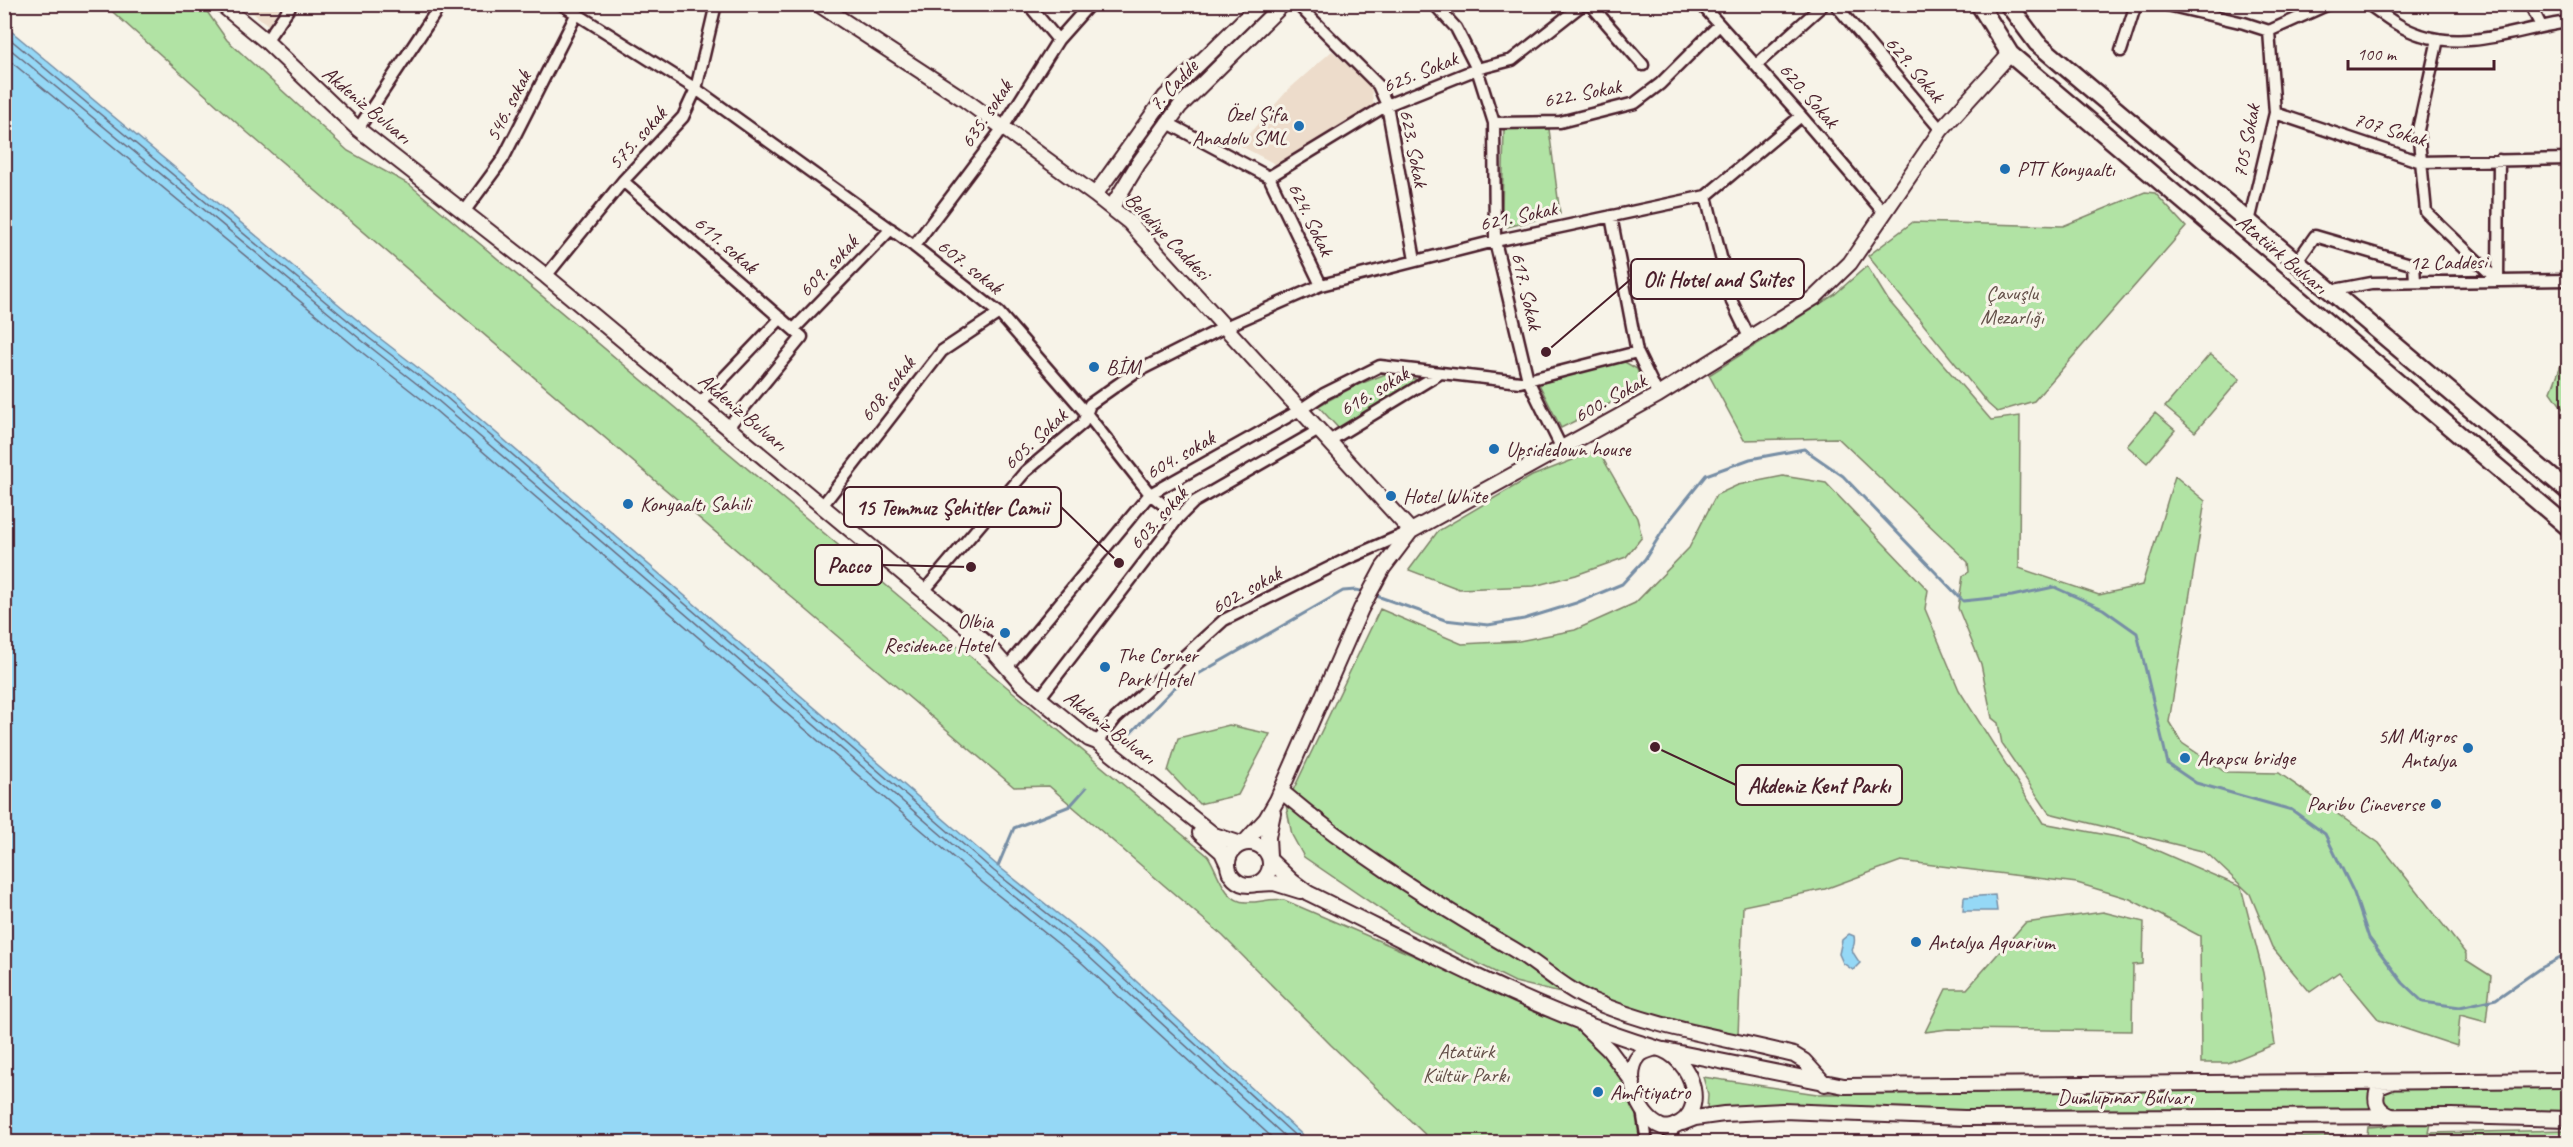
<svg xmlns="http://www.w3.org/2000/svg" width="2573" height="1147" font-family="Caveat,sans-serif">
  <rect width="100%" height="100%" fill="#f7f3e8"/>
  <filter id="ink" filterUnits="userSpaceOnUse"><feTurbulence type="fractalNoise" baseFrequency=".0167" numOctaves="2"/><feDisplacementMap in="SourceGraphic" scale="12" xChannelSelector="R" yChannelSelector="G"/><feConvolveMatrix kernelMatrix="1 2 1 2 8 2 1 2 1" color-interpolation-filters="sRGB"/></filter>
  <g filter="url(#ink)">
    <path fill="#eddccb" d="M243 5 281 4V5L268 25Z
      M1332 51 1371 86 1374 107 1277 165 1239 145 1288 90Z"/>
    <path fill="#b1e3a4" stroke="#7e8168" stroke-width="1.5" d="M105 5H198L208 13 227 40 348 151 410 185 1208 856C1218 871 1224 902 1246 902 1259 903 1268 898 1284 900L1552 1015 1578 1029 1598 1045 1628 1086 1644 1142H1433L1331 1045 1223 936 1049 786 1014 787 248 133Z
      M1504 129H1549L1560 214 1507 227 1502 210Z
      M2145 192 2155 193 2186 227 2034 401 1997 412 1988 404 1868 256 1913 222 2063 226Z
      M1867 266 1888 300 1991 420 2020 416 2019 568 2099 595 2142 585 2175 476 2205 501 2169 722 2182 743 2225 772 2279 773 2379 843 2466 954V960L2491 976 2486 1022 2460 1015 2457 1046 2379 1020 2339 972 2310 992 2272 947 2250 894 2210 856 2202 851 2049 813 2002 744 1998 723 1992 718 1981 664 1958 608 1963 576 1969 572 1968 562 1838 438 1744 440 1709 375 1834 295Z
      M2568 346V416L2551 392Z
      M2210 354 2240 379 2195 432 2165 407Z
      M1623 361 1637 369 1640 378 1637 390 1561 428 1539 384Z
      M1388 373 1415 379 1417 383 1341 431 1318 406 1355 386Z
      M2155 413 2175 430 2147 463 2127 446Z
      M1598 450 1637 518 1642 537 1626 557 1576 575 1534 586 1459 589 1409 570 1438 531 1532 476Z
      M1783 476 1826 483 1928 590 1925 609 1959 690 2043 823 2133 840 2241 887 2263 973 2275 1044 2228 1063H2201L2200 936 2130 899 2077 883 1901 861 1825 889 1743 906 1738 1036 1515 982 1411 930 1304 857 1292 835 1286 805 1380 609 1462 644 1519 641 1575 630 1635 603 1689 548 1716 495 1738 485Z
      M1229 725 1270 734 1238 795 1199 804 1168 771 1178 738Z
      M2103 912 2144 922 2143 964 2133 965 2132 1031 1948 1029 1925 1032 1946 989H1967L2025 923Z
      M1703 1077 1817 1094 2177 1091 2370 1086V1112H2011L1789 1107 1707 1110 1708 1094Z
      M2568 1086V1111L2389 1109 2384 1105 2382 1095 2394 1088Z
      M2431 1123 2429 1133 2568 1130V1142H2240L2241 1139 2367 1135 2368 1127Z"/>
    <path fill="#95d8f6" stroke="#778ea5" stroke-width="1.5" d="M5 26 373 333 444 388 998 866 1097 945 1310 1142H5Z
      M1995 895 1997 911H1963L1964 897Z
      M1849 934 1854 936C1857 953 1845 942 1860 963L1853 970 1843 963 1839 954 1842 940Z"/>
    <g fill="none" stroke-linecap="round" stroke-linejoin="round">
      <path stroke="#68697c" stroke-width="1.5" d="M4 34 369 338 440 392 994 871 1093 950 1302 1142
        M4 44 365 343 435 398 989 876 1088 956 1291 1142
        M4 56 359 350 429 405 983 883 1082 963 1277 1142"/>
      <path stroke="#778ea5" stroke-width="3" d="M1374 595 1445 620 1488 625 1524 619 1576 603 1622 584 1645 559 1669 521 1706 475 1750 459 1804 449 1843 476 1963 601 2012 596 2054 587 2103 609 2137 633 2168 764 2196 783 2292 810 2325 834 2354 893 2369 938 2403 983 2423 1002 2460 1007 2496 999 2539 969 2568 954
        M1122 742 1174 688 1343 591 1356 590 1365 592
        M998 866 1014 828 1070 806 1086 788"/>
      <defs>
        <path id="street" d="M561 4 696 89 914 246 999 313 1086 413 1150 494 1179 517
          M1028 4 1058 40
          M1297 4 1378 85 1387 105 1415 260
          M1434 4 1456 28 1477 69 1494 123 1495 241 1528 380 1562 449
          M1590 4 1643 65
          M1701 4 1801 116 1885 214
          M1835 4 1941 130
          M2163 4 2244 23 2269 31
          M2368 4C2385 16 2401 29 2421 35 2468 51 2521 28 2568 22
          M2530 4 2541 26
          M2269 31 2329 4
          M2438 39 2418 130 2426 212 2498 281
          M266 41 292 4
          M2121 51 2136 4
          M1756 65 1824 4
          M2275 113 2421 162 2568 159
          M1166 122 1269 177 1321 285
          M1494 123 1560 122 1635 103 1660 84 1719 25
          M358 129 441 4
          M1269 177 1387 105 1477 69 1512 60 1583 4
          M623 181 802 337 728 427
          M1706 196 1732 302 1750 339
          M464 212 503 159 577 13
          M1611 216 1637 352 1658 395
          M2249 222 2275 113 2269 31
          M914 246 1002 129 1058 40 1090 4
          M2296 263 2315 236 2414 265 2415 281
          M546 276 623 181 683 117 696 89 716 4
          M2498 281 2499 160
          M2329 291 2371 283 2568 280
          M794 329 891 229
          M700 403 781 318
          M1329 441 1439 374
          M822 506 942 351 999 313
          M924 591 1025 472 1083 423 1090 404 1134 373 1225 327 1321 285 1495 241 1706 196 1801 116
          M1007 667 1150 494 1300 410 1324 394 1380 366 1520 382 1637 352
          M1039 699 1179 517 1194 502 1319 430
          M1097 742 1116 718 1224 620 1347 559 1409 532
          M1642 1110 1647 1142
          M1669 1142 1674 1126"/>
        <path id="secondary" d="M221 4 266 41 358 129 546 276 972 631 986 643 1021 683 1089 739 1097 742 1214 835 1241 844
          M818 4 965 100 1095 195 1129 222 1411 531
          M1095 195 1165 97 1260 4
          M1112 207 1138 164 1180 106 1283 4
          M1281 791C1353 852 1432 902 1513 949 1540 965 1564 989 1593 1001 1657 1029 1728 1038 1794 1055L1804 1061 1825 1084
          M1200 833 1222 852 1228 865
          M1228 864a21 21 0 1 1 42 0a21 21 0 1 1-42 0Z
          M1244 843 1266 819 1277 800 1361 609 1383 568 1411 531 1658 395 1815 297 1850 263 1941 130 2010 54
          M1269 856 1268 837 1273 813
          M1270 860 1292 881 1308 893C1421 948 1535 1012 1656 1048
          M1256 884 1274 883 1300 891
          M1583 1025 1609 1050 1633 1082
          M1656 1048C1694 1056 1713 1120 1666 1128 1641 1124 1621 1076 1639 1056 1643 1051 1650 1050 1656 1048Z
          M1665 1050 1844 1086 2568 1080
          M2391 1116C2377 1110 2373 1101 2379 1087L2392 1082
          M1682 1123 1695 1118 1724 1114 1783 1111 1964 1118 2451 1116 2568 1119"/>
        <path id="primary" d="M1979 4 2010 54 2568 527
          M2008 4 2037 43 2064 66 2568 491"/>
      </defs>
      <use href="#street" stroke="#4a1f2b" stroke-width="15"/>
      <use href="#secondary" stroke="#4a1f2b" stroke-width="18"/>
      <use href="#primary" stroke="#4a1f2b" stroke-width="21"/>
      <use href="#street" stroke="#f7f3e8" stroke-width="10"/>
      <use href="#secondary" stroke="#f7f3e8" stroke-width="14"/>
      <use href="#primary" stroke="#f7f3e8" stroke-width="16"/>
    </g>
  </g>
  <g fill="#1f6fb2" stroke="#f7f3e8" stroke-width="2">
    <circle cx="1299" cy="126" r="6"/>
    <circle cx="2005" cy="169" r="6"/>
    <circle cx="1094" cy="367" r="6"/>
    <circle cx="1494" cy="449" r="6"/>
    <circle cx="1391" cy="496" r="6"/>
    <circle cx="628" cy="504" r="6"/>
    <circle cx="1005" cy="633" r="6"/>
    <circle cx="1105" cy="667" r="6"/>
    <circle cx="2468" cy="748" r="6"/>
    <circle cx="2185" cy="758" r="6"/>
    <circle cx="2436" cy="804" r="6"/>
    <circle cx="1916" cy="942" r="6"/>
    <circle cx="1598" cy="1092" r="6"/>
  </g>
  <g text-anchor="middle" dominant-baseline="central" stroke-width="6" stroke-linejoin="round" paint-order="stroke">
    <g font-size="21" fill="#4a1f2b" stroke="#f7f3e8">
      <text transform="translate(1915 69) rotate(50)">629. Sokak</text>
      <text transform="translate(1420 72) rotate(-22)">625. Sokak</text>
      <text transform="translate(1173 85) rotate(-47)">7. Cadde</text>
      <text transform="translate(1582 93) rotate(-11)">622. Sokak</text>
      <text transform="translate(1809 95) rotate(49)">620. Sokak</text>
      <text transform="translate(367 105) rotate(40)">Akdeniz Bulvarı</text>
      <text transform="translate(508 106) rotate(-63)">546. sokak</text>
      <text transform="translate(986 114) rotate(-56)">635. sokak</text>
      <text transform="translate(2390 129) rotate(17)">707 Sokak</text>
      <text transform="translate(637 138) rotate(-48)">575. sokak</text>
      <text transform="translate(2246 141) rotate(-79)">705 Sokak</text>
      <text transform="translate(1414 148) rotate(79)">623. Sokak</text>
      <text transform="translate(1518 216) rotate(-12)">621. Sokak</text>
      <text transform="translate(1311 219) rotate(64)">624. Sokak</text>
      <text transform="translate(1168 236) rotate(46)">Belediye Caddesi</text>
      <text transform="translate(726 244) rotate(41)">611. sokak</text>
      <text transform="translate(2282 254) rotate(40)">Atatürk Bulvarı</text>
      <text transform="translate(2448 262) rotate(-1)">12 Caddesi</text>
      <text transform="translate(828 266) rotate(-46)">609. sokak</text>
      <text transform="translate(970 266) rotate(38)">607. sokak</text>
      <text transform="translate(1527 291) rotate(77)">617. Sokak</text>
      <text transform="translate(887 389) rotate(-52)">608. sokak</text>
      <text transform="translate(1374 391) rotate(-31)">616. sokak</text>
      <text transform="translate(1610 398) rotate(-29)">600. Sokak</text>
      <text transform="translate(743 412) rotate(40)">Akdeniz Bulvarı</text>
      <text transform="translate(1035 439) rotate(-43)">605. Sokak</text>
      <text transform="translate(1180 455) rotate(-30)">604. sokak</text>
      <text transform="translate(1158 518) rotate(-48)">603. sokak</text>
      <text transform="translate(1246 590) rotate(-29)">602. sokak</text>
      <text transform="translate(1110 727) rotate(37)">Akdeniz Bulvarı</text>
      <text x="2125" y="1097">Dumlupınar Bulvarı</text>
    </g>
    <g font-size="21" fill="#4a1f2b" stroke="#f7f3e8" text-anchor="start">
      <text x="1287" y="114" text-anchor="end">Özel Şifa<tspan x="1287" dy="24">Anadolu SML</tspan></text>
      <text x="2017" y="169">PTT Konyaaltı</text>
      <text x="1106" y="367">BİM</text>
      <text x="1506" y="449">Upsidedown house</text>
      <text x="1403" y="496">Hotel White</text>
      <text x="640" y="504">Konyaaltı Sahili</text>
      <text x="993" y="621" text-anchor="end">Olbia<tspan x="993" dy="24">Residence Hotel</tspan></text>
      <text x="1117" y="655">The Corner<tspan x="1117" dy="24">Park Hotel</tspan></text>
      <text x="2456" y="736" text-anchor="end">5M Migros<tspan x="2456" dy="24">Antalya</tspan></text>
      <text x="2197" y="758">Arapsu bridge</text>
      <text x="2424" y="804" text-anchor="end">Paribu Cineverse</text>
      <text x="1928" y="942">Antalya Aquarium</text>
      <text x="1610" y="1092">Amfitiyatro</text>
    </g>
    <g font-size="21" fill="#645049" stroke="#f7f3e8">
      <text x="2012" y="293">Çavuşlu<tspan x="2012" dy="24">Mezarlığı</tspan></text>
      <text x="1466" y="1051">Atatürk<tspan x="1466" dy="24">Kültür Parkı</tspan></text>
    </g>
  </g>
  <path fill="none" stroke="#4a1f2b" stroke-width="2" d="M1546 352L1631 279M1119 563L1061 507M971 567L882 565M1655 747L1736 785"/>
  <g fill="#4a1f2b" stroke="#f7f3e8" stroke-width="2">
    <circle cx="1546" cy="352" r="6"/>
    <circle cx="1119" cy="563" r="6"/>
    <circle cx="971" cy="567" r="6"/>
    <circle cx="1655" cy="747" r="6"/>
  </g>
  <g fill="#f7f3e8" stroke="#4a1f2b" stroke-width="2">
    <rect x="1631" y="259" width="173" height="40" rx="6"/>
    <rect x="844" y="487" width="217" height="40" rx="6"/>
    <rect x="815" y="545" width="67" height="40" rx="6"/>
    <rect x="1736" y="765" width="166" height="40" rx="6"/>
  </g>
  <g font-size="22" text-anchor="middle" font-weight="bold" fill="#4a1f2b">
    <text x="1718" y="287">Oli Hotel and Suites</text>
    <text x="952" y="515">15 Temmuz Şehitler Camii</text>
    <text x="849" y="573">Pacco</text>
    <text x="1819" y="793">Akdeniz Kent Parkı</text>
  </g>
  <rect width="2573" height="1147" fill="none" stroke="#f7f3e8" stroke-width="24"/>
  <rect x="12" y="12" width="2549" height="1123" fill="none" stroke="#4a1f2b" stroke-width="2" filter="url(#ink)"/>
  <path d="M2348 60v9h146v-9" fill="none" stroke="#4a1f2b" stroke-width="3"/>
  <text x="2357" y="60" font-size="18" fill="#4a1f2b" stroke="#f7f3e8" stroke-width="4.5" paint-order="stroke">100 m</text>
</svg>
